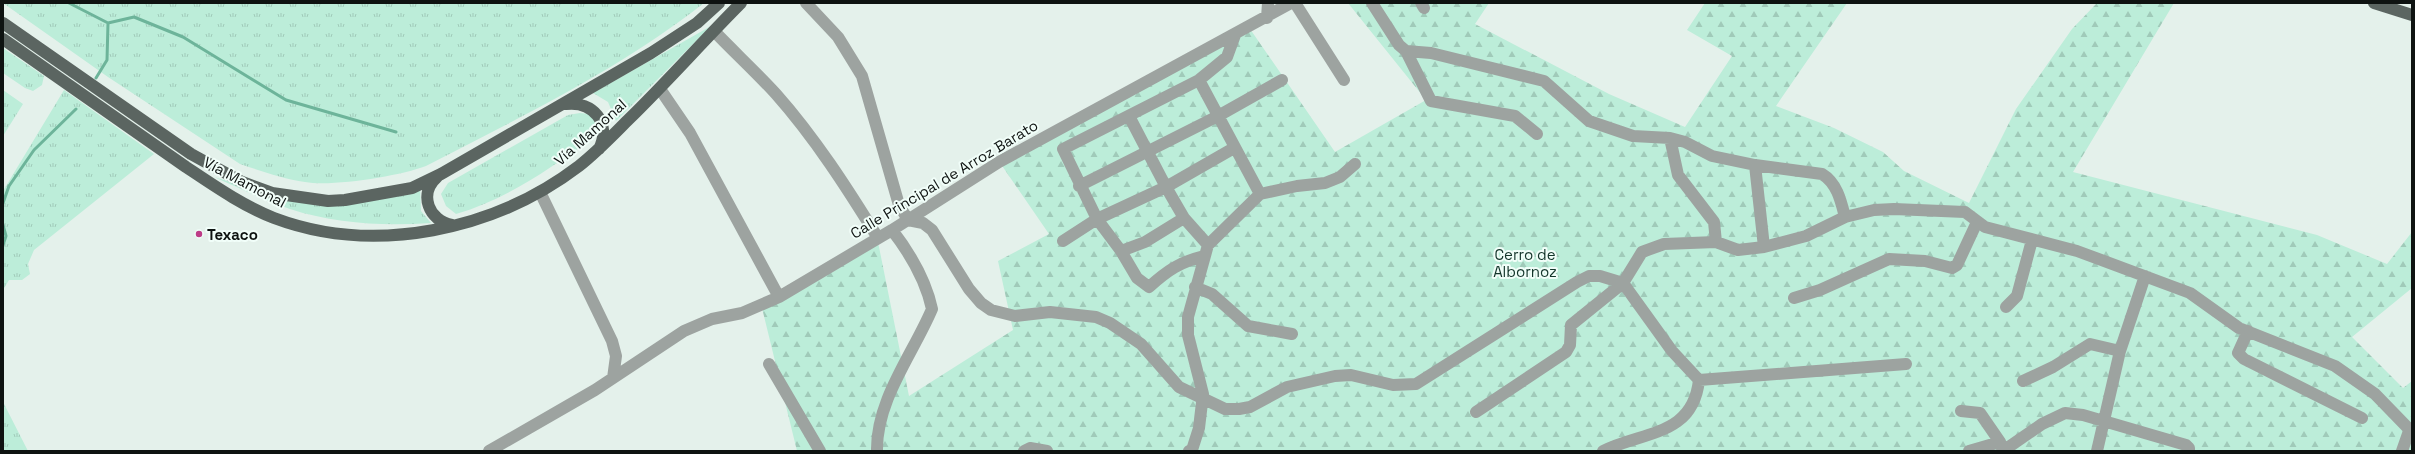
<svg xmlns="http://www.w3.org/2000/svg" width="2415" height="454" font-family="'Space Grotesk',sans-serif">
  <defs>
    <pattern id="grass-tufts" width="24" height="20" patternUnits="userSpaceOnUse"><rect width="24" height="20" fill="#bcedd9"/><path d="M3 7l-1-3M5 7V3M7 7l1-3M15 17l-1-3M17 17v-4M19 17l1-3" fill="none" stroke="#a0cab9"/></pattern>
    <pattern id="forest-firs" width="22" height="20" patternUnits="userSpaceOnUse"><rect width="22" height="20" fill="#bcedd9"/><path d="M5 1l3.5 6h-7zM16 11l3.5 6h-7z" fill="#a0cab9"/></pattern>
  </defs>
  <rect width="100%" height="100%" fill="#e4f1eb"/>
  <path fill="url(#grass-tufts)" d="M3 3H704C620 69 521 117 426 166 400 176 332 187 305 182 283 179 261 171 240 164L108 77Z
    M711 26 616 121 608 102 593 93Z
    M3 48 44 76 42 85 33 91 25 88 3 73Z
    M3 90 23 104 3 136Z
    M64 90 154 154 34 250 28 264 30 274 22 280H9L3 290V191Z
    M580 113 589 114C597 123 598 128 593 138 549 169 509 198 456 214L446 206 441 194 448 183 568 115Z
    M214 177 294 200 420 187 421 211 431 223C383 226 336 224 290 209 264 200 239 188 214 177Z
    M3 402 28 451H3Z"/>
  <path fill="url(#forest-firs)" d="M1348 3H1489L1475 24 1609 94 1685 127 1732 56 1687 30 1705 3H1847L1776 106 1834 128 1883 152 1904 171 1969 203 2016 109 2072 29 2097 3H2174L2073 172 2317 235 2387 264 2412 232V288L2352 337 2403 388 2412 381V451H797L761 304 877 237 909 396 1013 330 998 261 1049 234 996 157 1248 26 1335 152 1426 100Z"/>
  <g fill="none" stroke-linecap="round" stroke-linejoin="round">
    <path stroke="#6db49a" stroke-width="3" d="M69 3 108 23 134 17 183 37 286 100 396 132
      M96 78 107 60 108 23
      M3 203 9 186 34 150 76 109
      M3 225 6 236 3 245"/>
    <path stroke="#9da3a0" stroke-width="12" d="M806 3 838 37 862 76 899 205 908 220 923 223 932 230 969 289 981 303 991 310 1015 316 1050 312 1096 317 1110 323 1141 344 1179 387 1225 409H1239L1250 407 1287 387 1335 376 1351 375 1393 385 1416 384 1577 282 1589 276H1600L1623 283 1672 351 1699 380C1693 437 1642 431 1603 451
      M1295 3 1344 80
      M1372 3 1399 45 1406 51 1431 53 1544 81 1589 121 1633 136 1670 138 1685 142 1712 156 1755 165 1822 174C1837 183 1841 201 1845 217
      M1421 3 1424 8
      M1267 18 1268 3
      M714 31C734 52 756 72 776 94 815 138 847 188 878 238
      M1406 51 1431 101 1515 116 1537 134
      M1199 80 1260 194
      M660 89 690 133 779 297
      M1129 116 1166 187 1184 218 1208 245
      M1670 138 1678 175 1714 222 1716 242
      M1755 165 1764 247
      M1079 186 1218 116 1282 80
      M540 192 612 341 616 356 613 378
      M1184 218 1145 242 1121 251 1097 219 1063 149 1199 80 1227 57 1235 35
      M1063 241 1097 219 1166 187 1234 148
      M1121 251 1137 278 1149 287C1168 270 1180 262 1204 256
      M1195 287 1212 294 1248 326 1292 334
      M1794 298 1820 290 1889 259 1925 261 1952 268 1957 265 1977 222
      M2006 307 2017 296 2032 240
      M2248 331 2238 353 2244 359 2362 418
      M769 364 820 451
      M1699 380 1906 364
      M2023 381 2053 367 2090 344 2120 351
      M1961 411 1980 413 2000 442 2003 451
      M1476 412 1566 352 1570 345 1571 325 1623 283 1642 252 1664 244 1716 242 1738 250 1764 247 1806 236 1845 217 1874 210 1894 209 1965 212 1985 227 2077 251 2190 293 2239 328 2335 366 2375 394 2407 427 2409 431 2402 451
      M489 451 595 390 684 331 712 319 742 313 779 297 892 230 999 162 1291 3
      M877 451C876 400 913 354 932 309 926 281 909 252 892 230
      M1024 451 1030 448 1047 451
      M1189 451 1192 450 1199 428 1203 394 1188 335V317L1208 245 1260 194 1297 186 1325 183 1340 177 1355 164
      M1969 451 2000 442
      M2003 451 2042 424 2065 413 2083 415 2186 445 2189 448V451
      M2097 451 2120 351 2145 276"/>
    <path stroke="#5b6561" stroke-width="12" d="M2374 3 2412 15
      M3 23 191 154 242 182 272 193 328 201 345 200 412 188 441 174 651 53 697 23 719 3
      M3 39 186 167C213 185 243 206 274 218 375 256 495 230 579 166 597 152 613 135 629 119 668 81 703 41 741 3
      M566 104C593 101 612 123 599 149
      M437 177C418 194 429 221 452 225"/>
  </g>
  <circle fill="#bd3c87" stroke="#f1fef9" stroke-width="1.5" cx="199" cy="234" r="4"/>
  <g text-anchor="middle" dominant-baseline="central" stroke-width="4" stroke-linejoin="round" paint-order="stroke">
    <g font-size="15" fill="#0e1311" stroke="#f1fef9">
      <text transform="translate(590 132) rotate(-42)">Vía Mamonal</text>
      <text transform="translate(944 179) rotate(-31)">Calle Principal de Arroz Barato</text>
      <text transform="translate(245 182) rotate(28)">Vía Mamonal</text>
    </g>
    <g font-size="15" font-weight="bold" fill="#0e1311" stroke="#f1fef9" text-anchor="start">
      <text x="207" y="234">Texaco</text>
    </g>
    <g font-size="15" fill="#13352a" stroke="#f1fef9">
      <text x="1525" y="254">Cerro de<tspan x="1525" dy="17">Albornoz</tspan></text>
    </g>
  </g>
  <rect width="2415" height="454" fill="none" stroke="#0e1311" stroke-width="8"/>
</svg>
